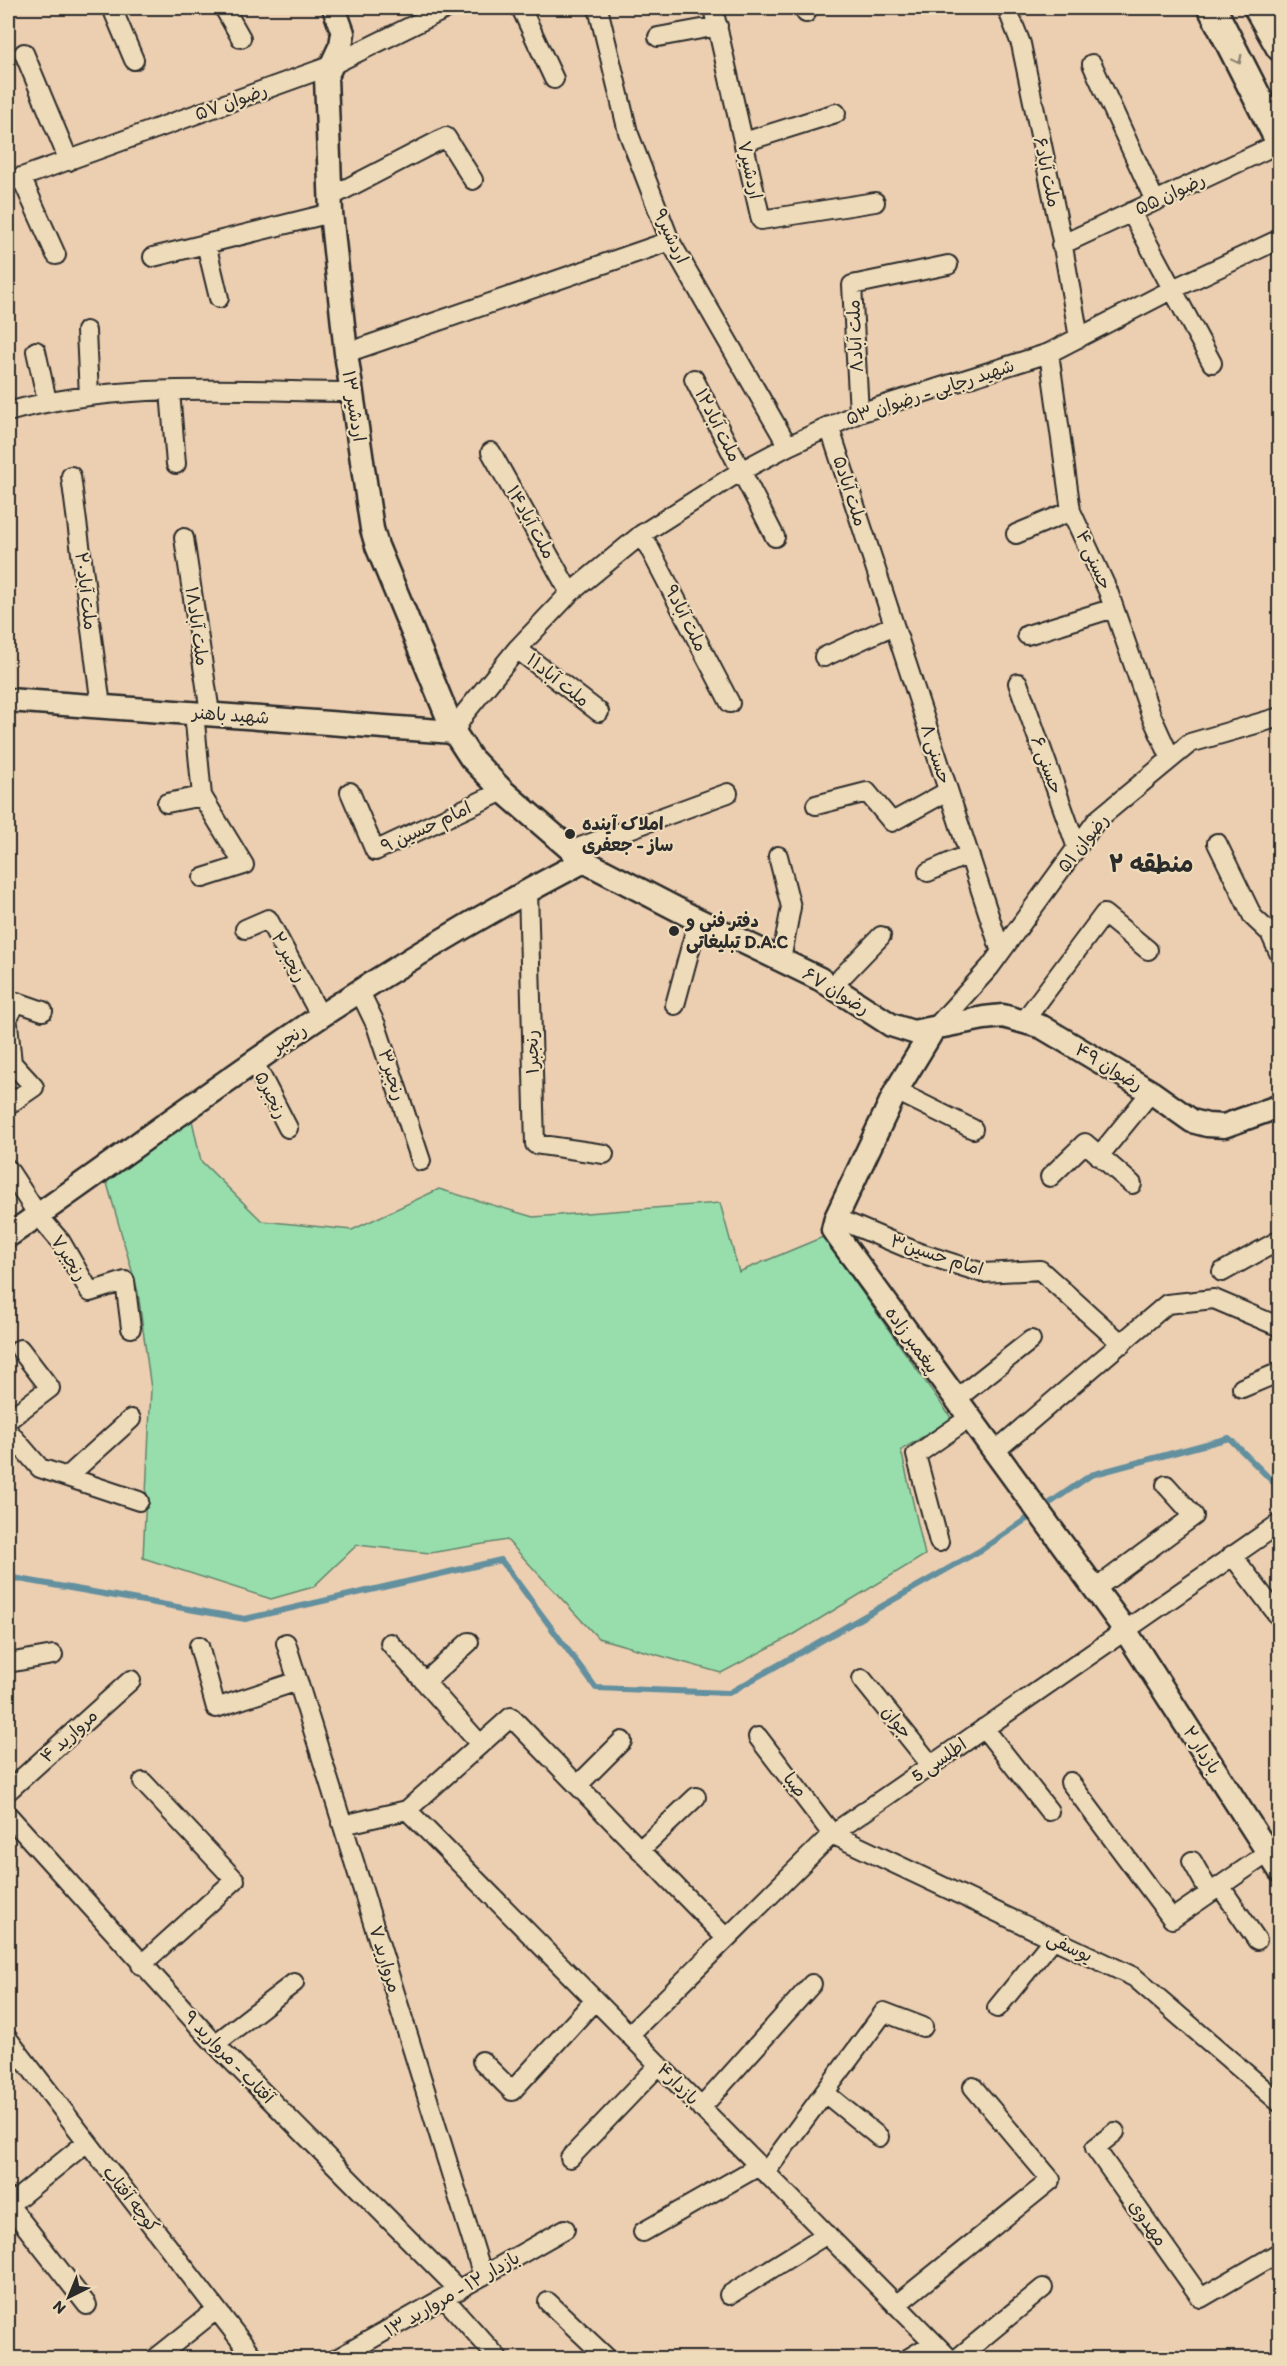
<svg xmlns="http://www.w3.org/2000/svg" width="1287" height="2366" font-family="Itim,'Playpen Sans Arabic',sans-serif">
  <rect width="100%" height="100%" fill="#ecceb1"/>
  <filter id="ink" filterUnits="userSpaceOnUse"><feTurbulence type="fractalNoise" baseFrequency=".0167" numOctaves="2"/><feDisplacementMap in="SourceGraphic" scale="12" xChannelSelector="R" yChannelSelector="G"/><feConvolveMatrix kernelMatrix="1 2 1 2 8 2 1 2 1" color-interpolation-filters="sRGB"/></filter>
  <g filter="url(#ink)">
    <path fill="#98deac" stroke="#62846c" stroke-width="1.5" d="M188 1102 201 1161 262 1221 352 1230 439 1189 533 1217 720 1203 739 1272 823 1237 952 1419 901 1450 925 1555 793 1635 721 1673 598 1638 507 1540 430 1553 357 1545 313 1587 271 1599 143 1558 151 1389 138 1292 101 1162Z"/>
    <g fill="none" stroke-linecap="round" stroke-linejoin="round">
      <path stroke="#64909e" stroke-width="6" d="M8 1577 245 1619 501 1560 596 1688 729 1693 981 1550 1091 1475 1229 1438 1280 1489"/>
      <defs>
        <path id="minor" d="M112 8 134 60
          M224 8 241 38
          M521 8 554 79
          M598 8 628 132 670 241 788 446
          M713 8 761 220 875 202
          M803 8 806 13
          M1007 8 1021 44 1062 241 1079 338
          M658 37 718 26
          M24 53 69 161
          M1092 64 1155 201
          M744 142 836 113
          M21 177 56 255
          M8 182 330 66 448 8
          M332 196 446 137 473 180
          M1131 212 1212 363
          M206 244 219 298
          M1061 245 1280 143
          M153 257 331 213
          M86 331 89 396
          M36 351 47 401
          M346 353 670 241
          M1049 353 1071 511 1108 591 1151 715 1171 759
          M694 379 775 537
          M170 391 176 464
          M8 412C118 381 239 391 352 392
          M859 413 852 285 948 265
          M829 426 1001 952
          M491 452 570 593
          M71 476 101 706
          M642 534 730 703
          M1016 534 1071 511
          M184 538 210 713
          M1027 635 1114 608
          M517 649 599 712
          M824 657 894 625
          M1018 683 1077 848
          M194 712 202 796 244 865 203 878
          M454 732 465 713 517 649 570 593 642 534 741 471 788 446 859 413 1049 353 1173 289 1280 239
          M350 792 375 851 503 791
          M167 803 202 796
          M816 805 867 792 892 822 948 791
          M1217 843 1253 917 1270 933 1280 955
          M572 850 728 793
          M778 856 791 907 781 960
          M928 872 969 854
          M528 890 535 1144 604 1154
          M245 929 268 919 321 1017
          M832 987 881 936
          M360 992 376 1025 421 1161
          M675 1005 698 920
          M8 1017 17 1002 43 1011
          M1024 1021 1104 914 1148 950
          M8 1024 12 1063 34 1087 8 1105
          M933 1030 990 967 1097 820 1190 743 1280 717
          M254 1062 288 1128
          M896 1091 973 1129
          M1099 1156 1151 1092
          M8 1169 38 1215 61 1242 90 1292 125 1281 131 1328
          M1050 1177 1085 1143 1132 1184
          M836 1218 917 1252 983 1273 1040 1270 1122 1344
          M1222 1272 1280 1240
          M1242 1388 1280 1372
          M955 1400 1031 1340
          M8 1420 50 1388 20 1349
          M8 1431 40 1468 139 1501
          M994 1452 1167 1304 1214 1299 1280 1327
          M67 1477 131 1419
          M939 1542 916 1455 969 1418
          M1232 1555 1280 1618
          M1095 1589 1194 1516 1166 1485
          M286 1643 483 2276
          M390 1643 480 1744
          M199 1646 216 1708 298 1681
          M8 1663 53 1655
          M862 1679 931 1765
          M425 1682 469 1642
          M984 1728 1049 1811
          M758 1737 832 1834 1134 1977 1280 2103
          M1070 1782 1172 1919 1268 1853
          M578 1785 622 1741
          M8 1791 131 1680
          M407 1810 949 2358
          M8 1815 215 2044 459 2290
          M343 1825 407 1810 511 1717 726 1938
          M640 1850 696 1797
          M1192 1861 1210 1893
          M1220 1886 1257 1940
          M141 1965 235 1880 143 1782
          M997 2008 1053 1939
          M629 2035 832 1834 1280 1523
          M8 2039 254 2358
          M215 2044 294 1983
          M482 2061 512 2091 595 2000
          M825 2093 879 2137
          M701 2108 812 1984
          M1115 2132 1095 2148 1201 2298 1280 2252
          M570 2158 659 2065
          M765 2173 884 2012 923 2027
          M9 2205 87 2305
          M8 2206 87 2142
          M643 2232 759 2166
          M729 2295 827 2234
          M445 2299 498 2358
          M548 2302 607 2358
          M896 2305 1051 2180 973 2087
          M156 2358 216 2310
          M338 2358 565 2229
          M909 2358 934 2343
          M958 2358 1043 2288"/>
        <path id="tertiary" d="M334 8 343 33 341 45 326 77 331 213 346 353 372 529 377 546 454 732 471 758 503 791 584 861 698 920 820 979 891 1025 913 1032 984 1018 1003 1016 1042 1027 1151 1092 1192 1121 1207 1125 1224 1126 1280 1106
          M8 700 454 732
          M933 1030 896 1091 836 1218 833 1230 1125 1630 1280 1871
          M8 1236C113 1163 215 1087 321 1016 406 960 494 908 584 861"/>
        <path id="primary" d="M1212 8 1280 142
          M1258 8 1280 47"/>
      </defs>
      <use href="#minor" stroke="#2b2b2b" stroke-width="22"/>
      <use href="#tertiary" stroke="#2b2b2b" stroke-width="27"/>
      <use href="#primary" stroke="#2b2b2b" stroke-width="32"/>
      <use href="#minor" stroke="#eedbb9" stroke-width="18"/>
      <use href="#tertiary" stroke="#eedbb9" stroke-width="22"/>
      <use href="#primary" stroke="#eedbb9" stroke-width="27"/>
    </g>
    <defs><path id="oneway-chevron" d="M-2-3.5L2.5 0L-2 3.5" fill="none" stroke-width="1.6" stroke-linecap="round" stroke-linejoin="round" transform="scale(1.5)"/></defs>
    <use stroke="#8c8372" href="#oneway-chevron" transform="translate(1238 60) rotate(63)"/>
  </g>
  <g fill="#2b2b2b" stroke="#eedbb9" stroke-width="2">
    <circle cx="570" cy="834" r="6"/>
    <circle cx="674" cy="931" r="6"/>
  </g>
  <g text-anchor="middle" dominant-baseline="central" stroke-width="4.5" stroke-linejoin="round" paint-order="stroke">
    <g font-size="18" fill="#2b2b2b" stroke="#eedbb9">
      <text transform="translate(231 102) rotate(-20)">رضوان ۵۷</text>
      <text transform="translate(750 170) rotate(78)">اردشیر۷</text>
      <text transform="translate(1047 172) rotate(78)">ملت آباد۶</text>
      <text transform="translate(1170 194) rotate(-25)">رضوان ۵۵</text>
      <text transform="translate(671 236) rotate(65)">اردشیر۹</text>
      <text transform="translate(855 336) rotate(-93)">ملت آباد۸</text>
      <text transform="translate(930 392) rotate(-18)">شهید رجایی - رضوان ۵۳</text>
      <text transform="translate(354 406) rotate(81)">اردشیر ۱۳</text>
      <text transform="translate(718 425) rotate(63)">ملت آباد۱۲</text>
      <text transform="translate(850 491) rotate(72)">ملت آباد۵</text>
      <text transform="translate(531 522) rotate(61)">ملت آباد۱۴</text>
      <text transform="translate(1094 560) rotate(66)">حسنی ۴</text>
      <text transform="translate(86 591) rotate(83)">ملت آباد۲۰</text>
      <text transform="translate(686 618) rotate(63)">ملت آباد۹</text>
      <text transform="translate(197 626) rotate(82)">ملت آباد۱۸</text>
      <text transform="translate(558 680) rotate(38)">ملت آباد۱۱</text>
      <text transform="translate(231 715) rotate(4)">شهید باهنر</text>
      <text transform="translate(936 754) rotate(72)">حسنی ۸</text>
      <text transform="translate(1047 765) rotate(70)">حسنی ۶</text>
      <text transform="translate(426 827) rotate(-25)">امام حسین ۹</text>
      <text transform="translate(1083 843) rotate(-51)">رضوان ۵۱</text>
      <text transform="translate(289 957) rotate(62)">رنجبر ۲</text>
      <text transform="translate(836 991) rotate(31)">رضوان ۶۷</text>
      <text transform="translate(289 1038) rotate(-34)">رنجبر</text>
      <text transform="translate(532 1052) rotate(-92)">رنجبر۱</text>
      <text transform="translate(1109 1067) rotate(31)">رضوان ۴۹</text>
      <text transform="translate(392 1075) rotate(72)">رنجبر۳</text>
      <text transform="translate(271 1095) rotate(63)">رنجبر۵</text>
      <text transform="translate(937 1255) rotate(18)">امام حسین۳</text>
      <text transform="translate(69 1258) rotate(57)">رنجبر۷</text>
      <text transform="translate(912 1340) rotate(54)">پیغمبر زاده</text>
      <text transform="translate(897 1722) rotate(51)">جوان</text>
      <text transform="translate(69 1736) rotate(-42)">مروارید ۴</text>
      <text transform="translate(1202 1750) rotate(57)">بازدار ۲</text>
      <text transform="translate(939 1760) rotate(-35)">اطلسی 5</text>
      <text transform="translate(795 1785) rotate(53)">صبا</text>
      <text transform="translate(1070 1947) rotate(25)">یوسفی</text>
      <text transform="translate(385 1959) rotate(73)">مروارید ۷</text>
      <text transform="translate(229 2057) rotate(46)">آفتاب - مروارید ۹</text>
      <text transform="translate(678 2084) rotate(45)">بازدار۴</text>
      <text transform="translate(131 2199) rotate(52)">کوچه آفتاب</text>
      <text transform="translate(1148 2223) rotate(55)">مهدوی</text>
      <text transform="translate(452 2294) rotate(-30)">بازدار ۱۲ - مروارید ۱۳</text>
    </g>
    <g font-size="18" font-weight="bold" fill="#2b2b2b" stroke="#eedbb9" text-anchor="start">
      <text x="582" y="824">املاک آینده<tspan x="582" dy="21">ساز - جعفری</tspan></text>
      <text x="686" y="921">دفتر فنی و<tspan x="686" dy="21">تبلیغاتی D.A.C</tspan></text>
    </g>
    <g font-size="24" font-weight="bold" fill="#2b2b2b" stroke="#eedbb9">
      <text x="1151" y="863">منطقه ۲</text>
    </g>
  </g>
  <rect width="1287" height="2366" fill="none" stroke="#eedbb9" stroke-width="30"/>
  <rect x="15" y="15" width="1257" height="2336" fill="none" stroke="#2b2b2b" stroke-width="2" filter="url(#ink)"/>
  <g transform="translate(69 2297) rotate(223)" stroke="#eedbb9" stroke-width="4.5" paint-order="stroke">
  <path d="M0-4.5L10 22L0 15L-10 22Z" fill="#2b2b2b"/>
  <text y="-9" font-size="16" font-weight="bold" text-anchor="middle" fill="#2b2b2b">N</text>
  </g>
</svg>
